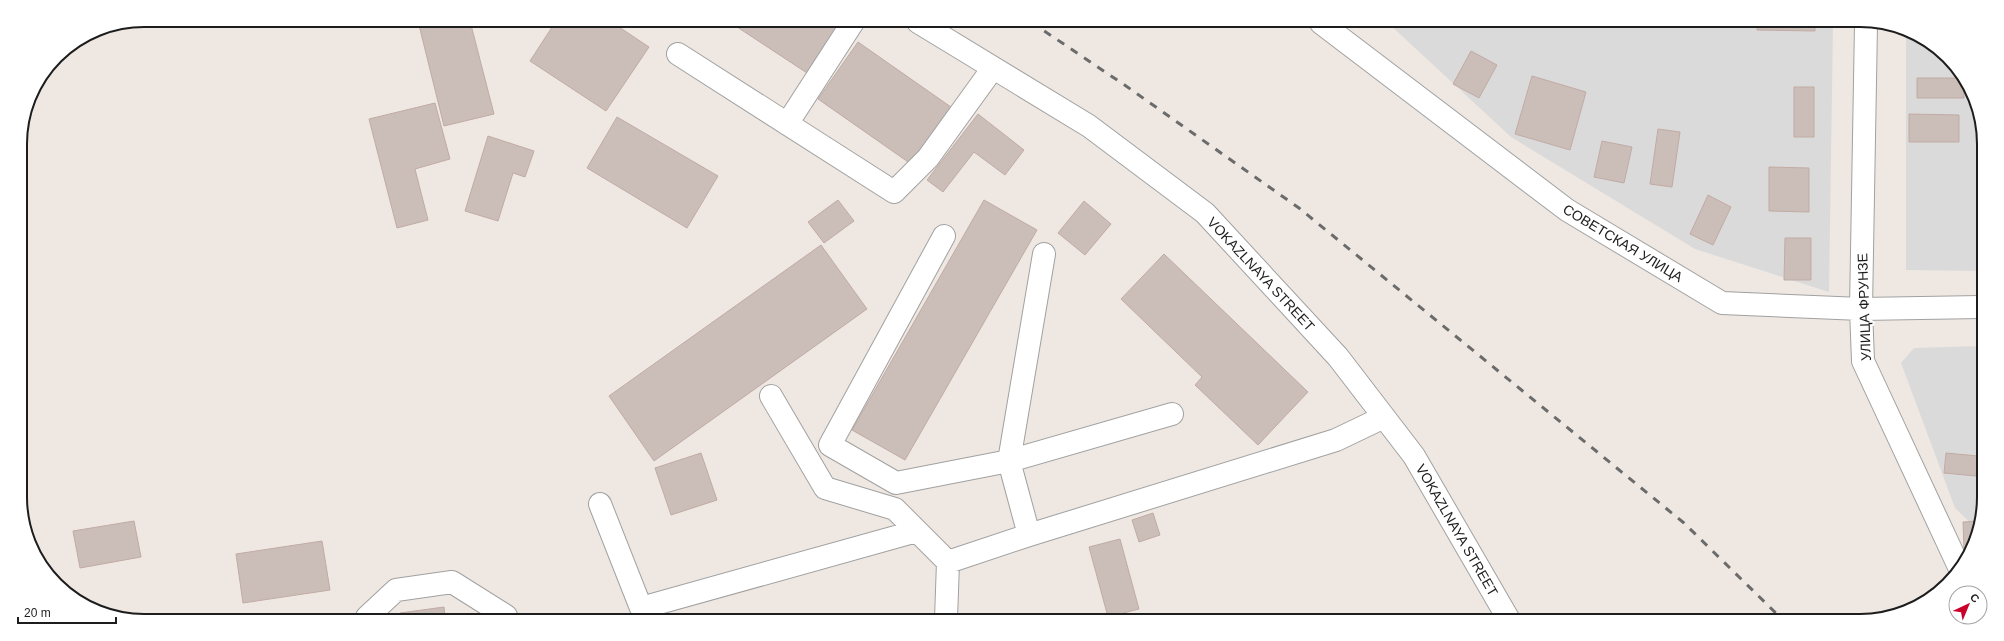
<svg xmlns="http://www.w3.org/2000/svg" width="2004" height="641" font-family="Helvetica,sans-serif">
  <rect width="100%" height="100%" fill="#efe8e2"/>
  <path fill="#dbdada" d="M1388 23 1833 24 1829 292 1695 249 1511 137Z
    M1906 30 1929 41 1953 62 1982 120 1981 271 1906 270Z
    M1981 346 1980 529 1979 531 1955 508 1901 363 1914 348Z"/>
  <path fill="#cbbdb8" stroke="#c1aba4" d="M418 21H470L494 114 444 126Z
    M556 21H610L649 47 606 111 530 61Z
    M728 21 831 22 838 26 807 73Z
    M1757 24H1815V31L1757 30Z
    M858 42 951 107 911 164 818 99Z
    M1471 51 1497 65 1479 98 1453 84Z
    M1532 76 1586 92 1570 150 1515 134Z
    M1917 78H1961L1964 84V98H1917Z
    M1794 87H1814V137H1794Z
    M435 103 450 159 415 169 428 220 397 228 369 119Z
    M978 114 1024 150 1005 175 974 152 943 192 927 180Z
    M1909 114 1959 115V142H1909Z
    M617 117 718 176 687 228 587 168Z
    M1658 129 1680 132 1672 187 1650 184Z
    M488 136 534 151 525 177 513 173 498 221 465 211Z
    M1602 141 1632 147 1624 183 1594 177Z
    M1769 167 1809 168V212L1769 211Z
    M1708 195 1731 207 1713 245 1690 234Z
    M838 200 854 221 824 243 808 222Z
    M984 200 1037 230 905 460 852 430Z
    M1084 201 1111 224 1085 255 1058 233Z
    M1785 238H1811V280H1784Z
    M821 245 867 309 654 461 609 396Z
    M1164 254 1308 392 1258 445 1195 385 1202 377 1121 299Z
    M701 453 717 500 671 515 655 468Z
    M1946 453 1978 456 1976 476 1944 473Z
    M1153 513 1160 535 1139 542 1132 520Z
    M134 521 141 557 80 568 73 531Z
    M1980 521V529L1970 549 1964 550 1963 522Z
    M1120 539 1139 609 1108 617 1089 547Z
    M322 541 330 590 243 603 236 554Z
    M444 607 445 617H401L400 613Z"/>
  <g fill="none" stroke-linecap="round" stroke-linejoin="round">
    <defs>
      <path id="minor" d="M918 22 1089 126 1205 213 1338 357 1414 456 1509 620
        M1321 23 1567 210 1722 303 1861 309 1981 307
        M1866 24 1861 309 1863 361 1960 569
        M678 54 894 192 928 158 993 68
        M787 124 853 22
        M944 236 830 445 896 483 1009 461 1172 414
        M771 396 825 488 895 509 948 562
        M600 504 641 608 917 531
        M1029 535 1009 461 1044 254
        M367 617 396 590 452 582 506 616V618
        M946 619 948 562 1029 535 1336 440 1384 417"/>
    </defs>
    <use href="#minor" stroke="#a1a1a1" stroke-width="24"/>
    <use href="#minor" stroke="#fff" stroke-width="22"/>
    <path stroke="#6b6b6b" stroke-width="3" stroke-dasharray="8 8" stroke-linecap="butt" d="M1031 22 1126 86 1299 208 1684 523 1784 621"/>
  </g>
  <g text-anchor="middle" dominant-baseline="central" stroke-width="4" stroke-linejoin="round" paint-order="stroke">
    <g font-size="14" fill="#1d1d1d" stroke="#fff">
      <text transform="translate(1623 243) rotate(31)">СОВЕТСКАЯ УЛИЦА</text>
      <text transform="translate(1261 274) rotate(47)">VOKAZLNAYA STREET</text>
      <text transform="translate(1864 307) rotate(-92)">УЛИЦА ФРУНЗЕ</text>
      <text transform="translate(1457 530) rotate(60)">VOKAZLNAYA STREET</text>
    </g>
  </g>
  <path d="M0 0H2004V641H0ZM144 27H1860A117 117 0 0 1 1977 144V497A117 117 0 0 1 1860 614H144A117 117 0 0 1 27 497V144A117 117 0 0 1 144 27Z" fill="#fff" fill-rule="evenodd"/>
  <path fill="none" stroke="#1d1d1d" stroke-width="2" d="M144 27H1860A117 117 0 0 1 1977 144V497A117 117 0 0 1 1860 614H144A117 117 0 0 1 27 497V144A117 117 0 0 1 144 27Z"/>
  <g transform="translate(1968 605) rotate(44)"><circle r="19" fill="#ffffff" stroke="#a5a5a5"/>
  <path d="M0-3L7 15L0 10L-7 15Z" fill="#ca002a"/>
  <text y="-6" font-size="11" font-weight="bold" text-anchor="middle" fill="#1d1d1d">С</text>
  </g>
  <path d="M18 617v6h98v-6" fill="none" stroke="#1d1d1d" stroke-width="2"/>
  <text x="24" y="617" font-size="12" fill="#1d1d1d" stroke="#ffffff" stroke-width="3" paint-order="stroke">20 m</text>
</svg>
